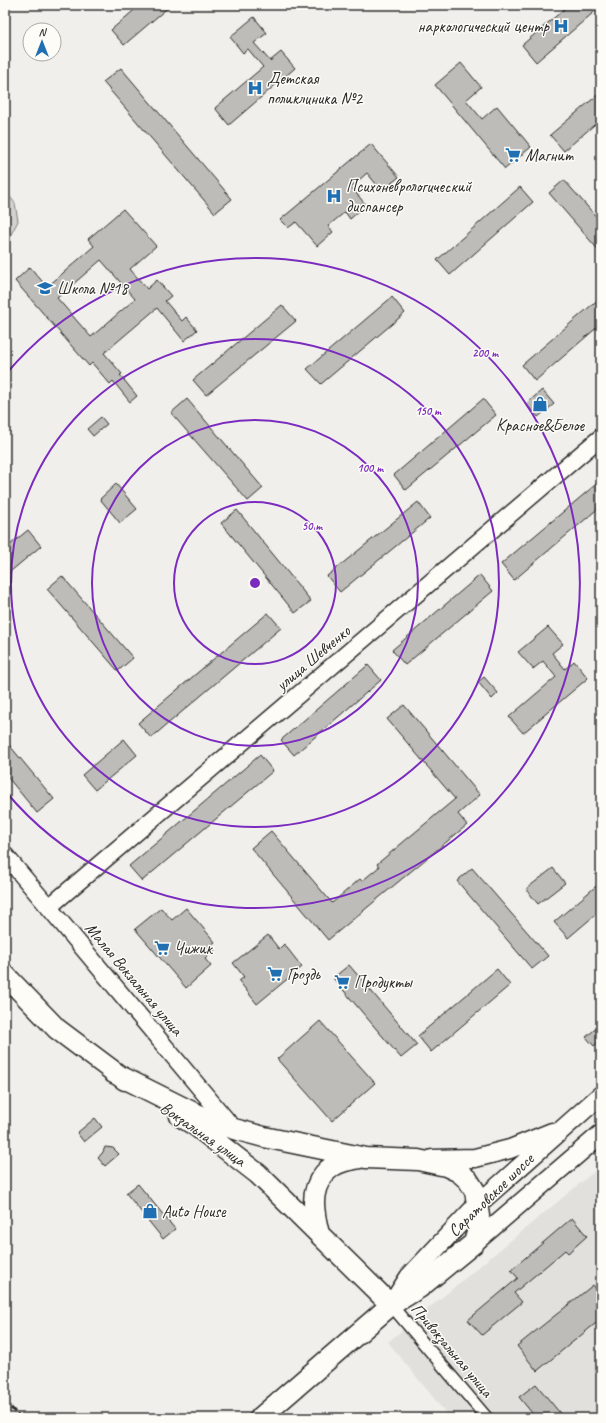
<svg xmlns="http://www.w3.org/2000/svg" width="606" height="1423" font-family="Caveat,sans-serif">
  <rect width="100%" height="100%" fill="#f0efeb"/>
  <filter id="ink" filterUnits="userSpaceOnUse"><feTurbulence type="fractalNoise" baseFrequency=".025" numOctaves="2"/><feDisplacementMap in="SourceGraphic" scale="8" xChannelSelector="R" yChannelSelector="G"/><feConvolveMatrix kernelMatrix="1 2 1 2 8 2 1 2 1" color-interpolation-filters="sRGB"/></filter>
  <g filter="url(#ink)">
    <path fill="#e1e0dc" d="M601 1166V1418H450L388 1342Z"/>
    <path fill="#d3d2cf" stroke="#7f7e7d" d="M5 191 15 203 18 221 7 242 5 244Z"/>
    <path fill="#bdbcb8" stroke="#2b2b2b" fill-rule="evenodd" d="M140 5H171L124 45 111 30Z
      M569 5 601 6 536 62 522 45Z
      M254 17 267 33 254 43 270 61 281 52 295 68 229 125 215 108 263 67 248 49 243 53 230 37Z
      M461 63 481 87 466 100 482 119 497 106 531 147 505 169 435 85Z
      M121 68 232 199 215 213 103 82Z
      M601 92V119L564 151 550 135Z
      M371 144 399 177 382 191 367 173 351 187 366 205 350 219 345 212 328 226 333 232 317 246 296 222 288 228 280 220Z
      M564 180 601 222V253L549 193Z
      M520 187 533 202 450 275 437 260Z
      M123 209 156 246 130 269 147 289 157 280 171 296 165 301 182 321 186 317 197 330 184 341 157 308 104 353 122 374 120 375 137 396 130 402 113 381 110 384 92 363 89 366 15 281 30 267 47 287 94 246 88 239ZM101 260 135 299 91 337 57 298Z
      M392 297 405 313 321 384 307 369Z
      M601 297V324L535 381 522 365Z
      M282 305 296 321 206 395 193 380Z
      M542 390 554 404 538 417 526 404Z
      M187 399 263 488 248 501 171 413Z
      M483 399 496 415 406 490 394 475Z
      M101 417 107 424 93 436 87 429Z
      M601 480V506L514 580 501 564Z
      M116 484 137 509 120 523 100 499Z
      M418 502 430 518 340 592 327 576Z
      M237 510 311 601 295 613 221 523Z
      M28 530 41 546 5 576V549Z
      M480 575 493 591 405 665 392 650Z
      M62 576 133 658 118 671 47 589Z
      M268 613 281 628 151 738 138 723Z
      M548 627 563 644 552 653 565 669 574 661 588 678 523 733 509 717 556 677 543 661 533 669 518 652Z
      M368 665 381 680 294 755 281 740Z
      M484 677 498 693 492 699 478 682Z
      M404 705 480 795 458 814 467 825 328 940 251 848 271 831 332 903 360 879 362 881 379 867 377 864 455 799 387 719Z
      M124 739 137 755 95 790 82 775Z
      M5 740 54 799 37 813 5 774Z
      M260 755 273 771 142 881 129 866Z
      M472 868 548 956 532 969 457 881Z
      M553 868 565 883 538 904 526 889Z
      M601 882V910L568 938 554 922Z
      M161 908 172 920 186 908 215 942 211 945 215 950 205 959 211 966 186 988 135 929Z
      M268 935 279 949 284 944 302 967 257 1004 239 981 244 977 233 963Z
      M349 965 417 1045 401 1058 333 978Z
      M497 969 510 985 431 1052 418 1036Z
      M320 1021 375 1083 332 1121 277 1059Z
      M601 1024V1040L594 1046 586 1037Z
      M95 1118 102 1127 84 1142 77 1133Z
      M105 1147 113 1148 119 1154 105 1166 98 1158 103 1152Z
      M138 1184 175 1229 163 1239 126 1193Z
      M572 1218 587 1236 568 1253 565 1250 514 1293 522 1302 482 1335 468 1320 518 1278 511 1270Z
      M593 1285 601 1295V1319L537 1371 517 1346Z
      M536 1384 564 1418H536L519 1397Z"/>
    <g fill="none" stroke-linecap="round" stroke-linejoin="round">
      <defs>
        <path id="street" d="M391 1305 487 1418"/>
        <path id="secondary" d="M5 855 234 1129
          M49 907 601 437"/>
        <path id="primary" d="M432 1159 475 1158 510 1149 552 1132
          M474 1243 601 1134
          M391 1305 409 1277 478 1204 601 1095"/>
        <path id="highway" d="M5 975 57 1029 125 1080
          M114 1073 192 1112 234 1129 264 1137 366 1158 418 1160 446 1166 459 1172 468 1180 475 1191 479 1216 478 1229 474 1243 419 1288 391 1305 260 1418
          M180 1116 196 1126 258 1174 391 1305
          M319 1234C314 1213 309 1192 324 1174 329 1168 337 1163 345 1161 350 1160 355 1159 360 1158"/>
      </defs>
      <use href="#street" stroke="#2b2b2b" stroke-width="14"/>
      <use href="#secondary" stroke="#2b2b2b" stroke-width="19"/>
      <use href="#primary" stroke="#2b2b2b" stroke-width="21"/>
      <use href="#highway" stroke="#2b2b2b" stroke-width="23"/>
      <use href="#street" stroke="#fdfcf7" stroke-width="11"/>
      <use href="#secondary" stroke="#fdfcf7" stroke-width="16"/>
      <use href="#primary" stroke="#fdfcf7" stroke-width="18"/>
      <use href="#highway" stroke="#fdfcf7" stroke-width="20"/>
      <path stroke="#2b2b2b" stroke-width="3" stroke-dasharray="6 3" stroke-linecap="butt" d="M5 1401 20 1418
        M5 1413 10 1418"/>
    </g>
  </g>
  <g fill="none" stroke="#7b2cbf" stroke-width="2">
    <circle cx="255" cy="583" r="81"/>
    <circle cx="255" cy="583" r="163"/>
    <circle cx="255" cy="583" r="244"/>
    <path d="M6 374A325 325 0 1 1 6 792"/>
  </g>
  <defs>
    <symbol id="hospital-bare" viewBox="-9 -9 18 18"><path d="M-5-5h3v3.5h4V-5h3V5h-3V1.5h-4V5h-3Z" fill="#1f6fb2" stroke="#fdfcf7" stroke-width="2.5" paint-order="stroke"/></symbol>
    <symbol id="supermarket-bare" viewBox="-9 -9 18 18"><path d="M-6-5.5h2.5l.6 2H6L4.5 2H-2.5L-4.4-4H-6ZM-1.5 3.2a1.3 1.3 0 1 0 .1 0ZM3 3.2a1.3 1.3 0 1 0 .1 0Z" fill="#1f6fb2" stroke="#fdfcf7" stroke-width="2.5" paint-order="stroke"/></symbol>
    <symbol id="school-bare" viewBox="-9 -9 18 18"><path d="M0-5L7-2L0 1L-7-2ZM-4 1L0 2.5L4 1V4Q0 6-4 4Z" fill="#1f6fb2" stroke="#fdfcf7" stroke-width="2.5" paint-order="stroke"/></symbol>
    <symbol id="shop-bare" viewBox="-9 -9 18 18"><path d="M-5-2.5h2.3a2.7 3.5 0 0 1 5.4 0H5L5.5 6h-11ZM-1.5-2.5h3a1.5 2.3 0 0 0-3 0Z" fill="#1f6fb2" stroke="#fdfcf7" stroke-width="2.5" paint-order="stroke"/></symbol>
  </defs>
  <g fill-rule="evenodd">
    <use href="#hospital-bare" x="550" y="15" width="22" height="22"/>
    <use href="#hospital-bare" x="244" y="77" width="22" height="22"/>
    <use href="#supermarket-bare" x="502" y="144" width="22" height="22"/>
    <use href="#hospital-bare" x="323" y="185" width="22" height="22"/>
    <use href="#school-bare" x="34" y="277" width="22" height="22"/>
    <use href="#shop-bare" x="529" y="393" width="22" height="22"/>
    <use href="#supermarket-bare" x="151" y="937" width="22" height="22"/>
    <use href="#supermarket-bare" x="264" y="963" width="22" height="22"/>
    <use href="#supermarket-bare" x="331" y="971" width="22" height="22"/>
    <use href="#shop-bare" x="139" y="1200" width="22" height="22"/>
  </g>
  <g text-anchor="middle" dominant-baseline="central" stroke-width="3" stroke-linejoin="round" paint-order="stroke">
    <g font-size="17" fill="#2b2b2b" stroke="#fdfcf7" text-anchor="start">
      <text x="549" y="26" text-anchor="end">наркологический центр</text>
      <text x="267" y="78">Детская<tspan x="267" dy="20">поликлиника №2</tspan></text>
      <text x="525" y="155">Магнит</text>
      <text x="346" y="186">Психоневрологический<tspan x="346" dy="20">диспансер</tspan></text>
      <text x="57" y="288">Школа №18</text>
      <text x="540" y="425" text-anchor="middle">Красное&amp;Белое</text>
      <text x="174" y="948">Чижик</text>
      <text x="287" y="974">Гроздь</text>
      <text x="354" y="982">Продукты</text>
      <text x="162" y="1211">Auto House</text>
    </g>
    <g font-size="17" fill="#2b2b2b" stroke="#fdfcf7">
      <text transform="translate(313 658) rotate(-40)">улица Шевченко</text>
      <text transform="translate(134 979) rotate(50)">Малая Вокзальная улица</text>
      <text transform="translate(203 1134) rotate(35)">Вокзальная улица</text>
      <text transform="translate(491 1195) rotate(-44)">Саратовское шоссе</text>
      <text transform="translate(452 1350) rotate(50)">Привокзальная улица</text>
    </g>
  </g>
  <circle cx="255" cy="583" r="6" fill="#7b2cbf" stroke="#fdfcf7" stroke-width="2"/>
  <g font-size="12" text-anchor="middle" font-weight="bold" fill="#7b2cbf" stroke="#fdfcf7" stroke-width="3" stroke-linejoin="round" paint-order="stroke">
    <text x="485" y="357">200 m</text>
    <text x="428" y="415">150 m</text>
    <text x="370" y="472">100 m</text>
    <text x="312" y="530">50 m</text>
  </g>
  <rect width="606" height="1423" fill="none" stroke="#fdfcf7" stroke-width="20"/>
  <rect x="10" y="10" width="586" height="1403" fill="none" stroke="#2b2b2b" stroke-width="1.5" filter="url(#ink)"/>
  <g transform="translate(42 42)"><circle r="19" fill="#fdfcf7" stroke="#a9a8a5"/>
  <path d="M0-3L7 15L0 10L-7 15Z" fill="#1f6fb2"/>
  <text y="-6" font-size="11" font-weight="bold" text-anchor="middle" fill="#2b2b2b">N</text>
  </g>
</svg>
